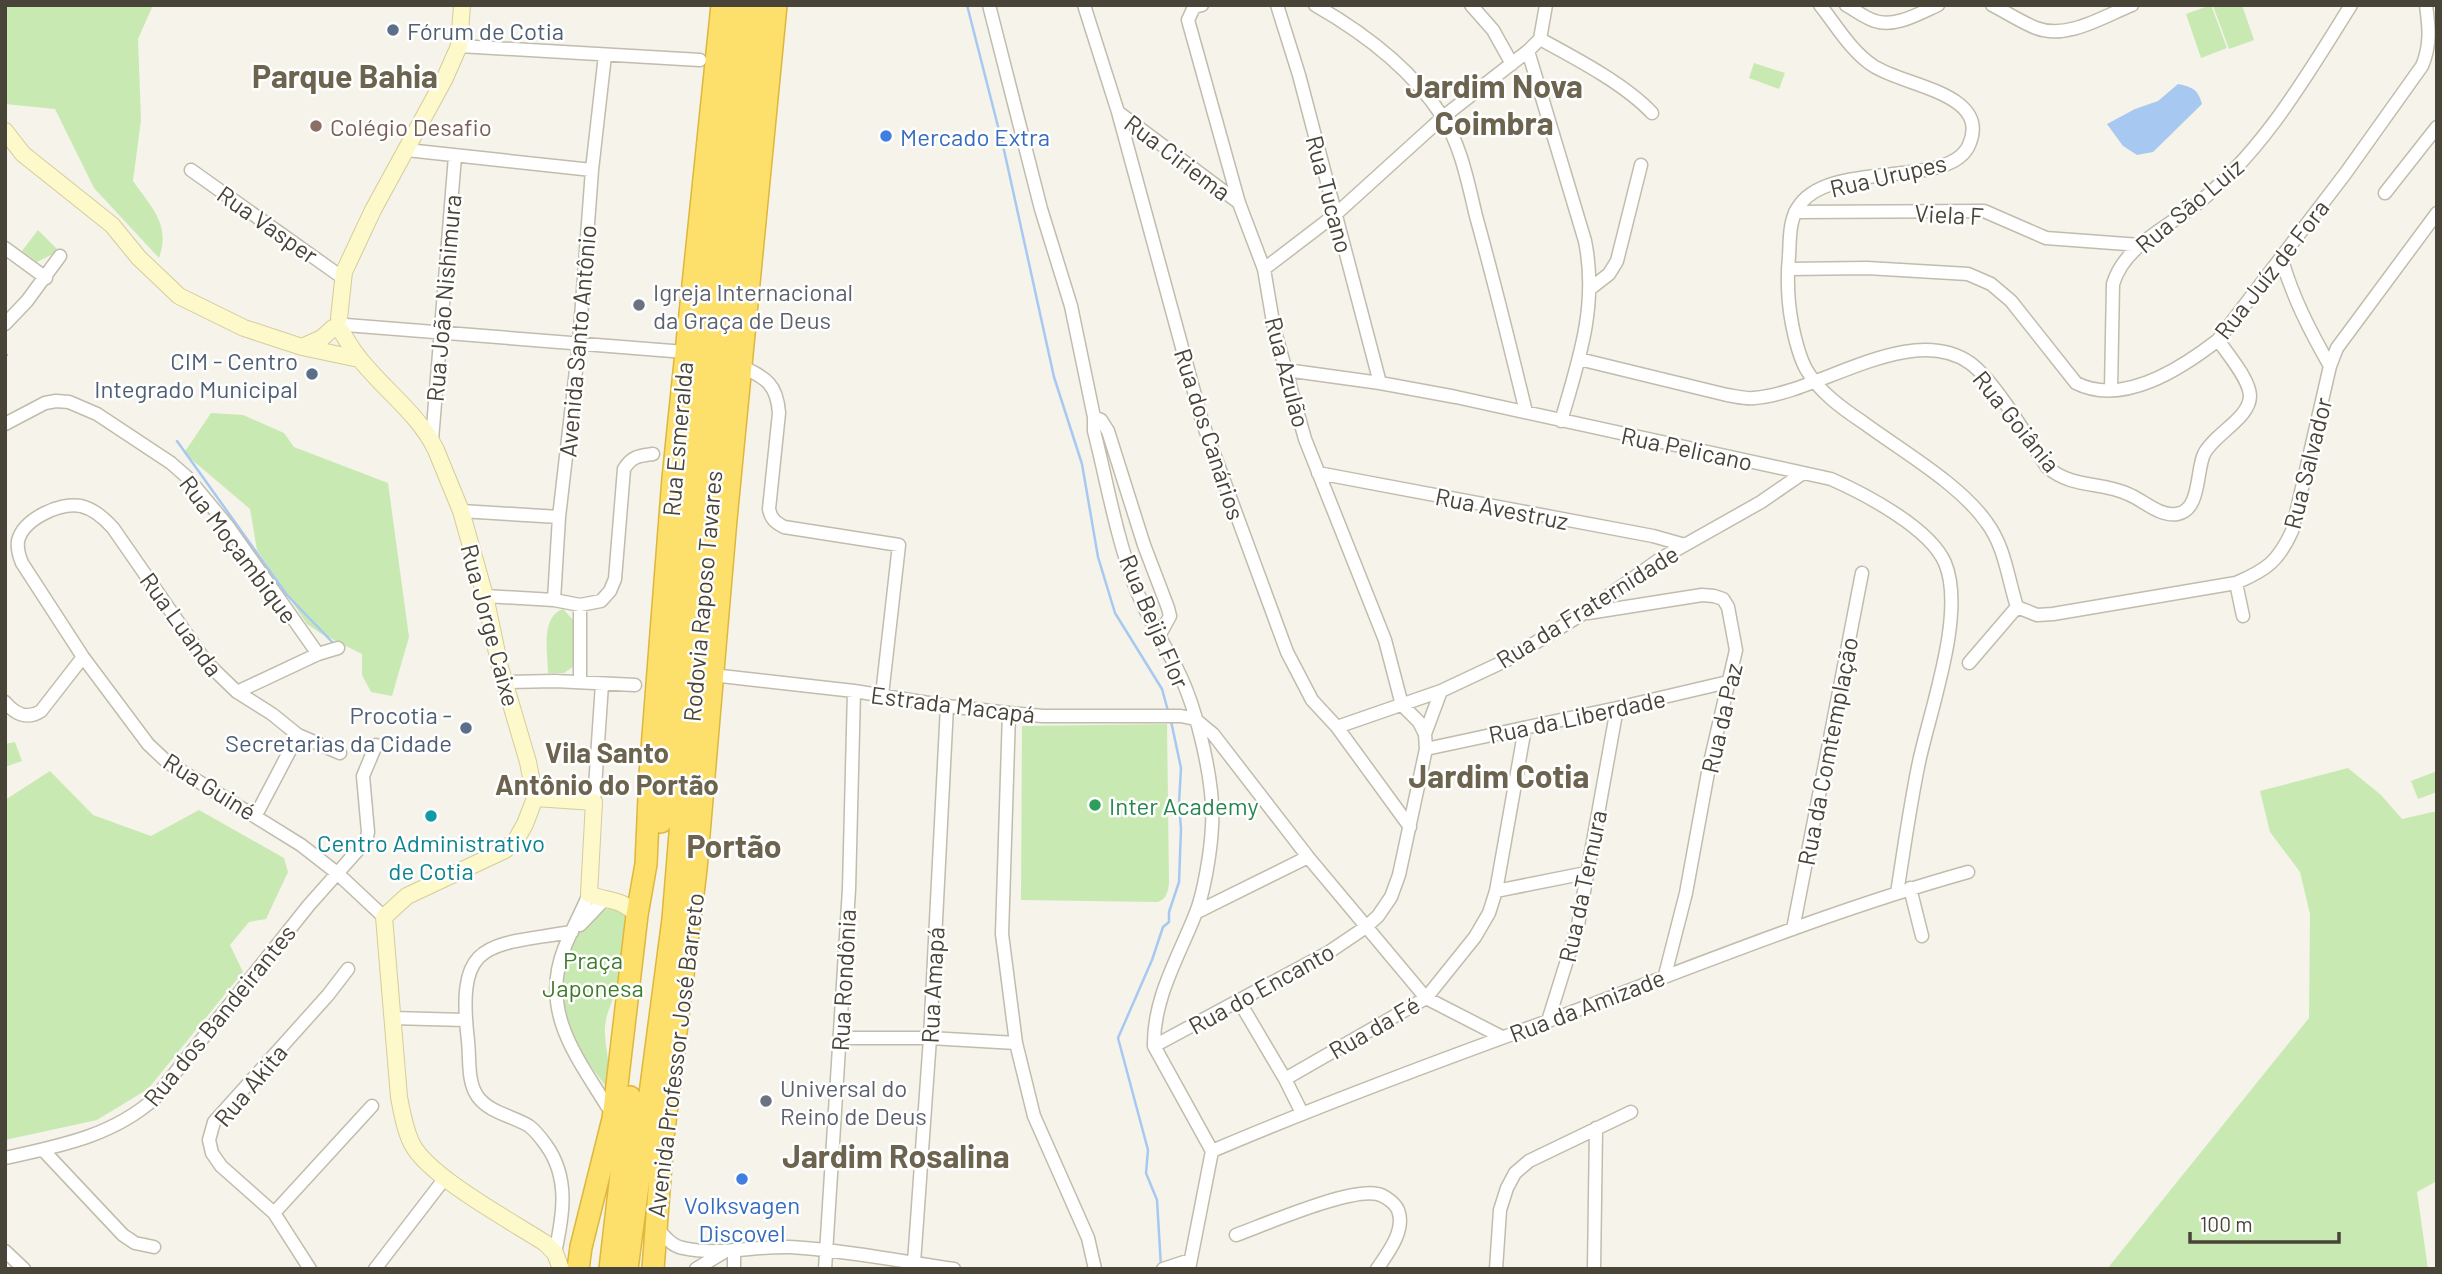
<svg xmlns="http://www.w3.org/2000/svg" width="2442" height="1274" font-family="Barlow,sans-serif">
  <rect width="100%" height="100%" fill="#f5f3ea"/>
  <path fill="#c9e9b3" d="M5 5H153L138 39 141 120 133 181C151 207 171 224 159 258L94 188 55 109 5 104Z
    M2211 5 2227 48 2201 58 2186 14Z
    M2242 5 2254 40 2229 49 2213 6Z
    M1754 63 1785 73 1779 89 1749 78Z
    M38 230 59 251 37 262 22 251Z
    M211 413 243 415 284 433 294 447 388 483 409 637 392 696 371 692 362 675V654L320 633 307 624 257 550 250 509 184 453Z
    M563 609 574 621V666L564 673H548C548 653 540 617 563 609Z
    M1167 724 1169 884C1167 894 1167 898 1158 902L1021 900 1022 726Z
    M15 742 22 761 5 767V744Z
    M2348 768 2381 795 2402 819 2437 811V1181L2417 1192 2428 1269H2107L2309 1018 2310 914 2300 872 2270 832 2260 791Z
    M50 771 93 815 151 836 199 810 284 858 288 872 266 919 249 922 230 945 243 972 148 1089 97 1120 5 1140V800Z
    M2437 771V792L2418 799 2411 781Z
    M616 906 625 911C628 924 623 965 619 980 616 996 606 1011 605 1027 604 1046 612 1069 610 1092 596 1073 581 1055 572 1033 554 991 564 919 616 906Z"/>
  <path fill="#a7c9f1" d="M2178 84C2192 87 2198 89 2202 104L2153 152 2137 155 2123 146 2107 124 2135 109 2158 101Z"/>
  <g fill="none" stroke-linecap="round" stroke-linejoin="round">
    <path stroke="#a7c9f1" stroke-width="2.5" d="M967 5 1004 150 1054 377 1082 464 1098 557 1115 613 1162 689 1168 711
      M5 355H7
      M177 441 287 595 336 646
      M1161 1267 1157 1200 1146 1173 1148 1150 1118 1038 1152 960 1163 927 1169 922V912L1179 882 1181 829 1179 803 1181 768 1171 721"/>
    <defs>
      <path id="street" d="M989 5 1041 209 1071 306 1094 417V431C1107 482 1116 536 1135 586 1146 616 1164 643 1178 671 1197 709 1215 784 1212 826 1211 850 1204 894 1195 915 1178 958 1153 999 1154 1046L1212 1151 1189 1269
        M1084 5 1118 112 1202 421 1287 652 1312 700 1337 727 1410 827
        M1202 5 1194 7 1188 20 1239 203 1264 269 1274 328 1305 439 1385 640 1402 705 1419 722 1425 734
        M1277 5 1299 75 1380 383
        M1315 5C1364 33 1411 68 1442 116 1461 145 1468 183 1476 216 1494 281 1510 346 1526 412
        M1471 5 1493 30 1512 64
        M1820 5C1836 25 1851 51 1872 65 1901 86 1992 92 1969 145 1949 191 1826 157 1797 209 1789 223 1790 240 1789 256 1787 277 1788 303 1792 324 1795 339 1799 356 1806 369 1819 392 1843 409 1864 423 1902 451 1961 485 1987 523 2005 547 2008 579 2017 607
        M1846 5C1855 10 1865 18 1875 21 1895 28 1920 13 1938 5
        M1992 5C2006 12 2021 22 2036 28 2067 40 2104 16 2132 5
        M1540 39C1575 58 1625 84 1652 113
        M459 46 700 60
        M1528 51 1585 241C1598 305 1579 360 1561 421
        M1118 112 1238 202
        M407 150 592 170
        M191 170 343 278
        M2385 193 2437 127
        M1795 212 1984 211 2046 238 2140 245
        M5 248 46 278
        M2282 260C2293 298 2310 331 2330 366
        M1264 269 1336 214 1443 117 1528 51 1540 39 1546 5
        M1788 269 1867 268 1968 274 1991 284 2011 301 2076 383C2123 407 2182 368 2218 340L2345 174 2422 66C2431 45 2429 27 2426 5
        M1591 288 1609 274 1617 261 1641 165
        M5 324 27 301 60 256
        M346 325 685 352
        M1579 359 1727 395C1735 396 1745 399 1754 398 1817 394 1910 321 1970 363 1995 381 2029 440 2047 467 2073 489 2100 481 2128 494 2143 500 2160 517 2177 514 2201 510 2196 471 2204 454 2214 434 2250 418 2250 396 2250 380 2227 353 2218 340
        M741 366C766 378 777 384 779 413L769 509C771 519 775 522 784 527L899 545 882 695
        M1286 370 1380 383 1456 397 1831 479C1865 494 1930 528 1945 563 1966 613 1930 710 1919 762 1910 805 1904 849 1897 893
        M2111 390 2113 284C2124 247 2164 229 2193 207 2261 155 2306 77 2351 5
        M1094 417 1101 420 1108 431 1144 545 1168 608 1170 616 1159 636
        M5 424 45 403 56 401 69 402 97 414 171 463 188 478 227 525 318 654
        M432 440 455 156
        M1318 473 1653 536 1685 545
        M461 511 559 517
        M2236 583 2243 616
        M485 596 554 600 580 605 601 601 610 591 615 579 624 469C632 456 639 456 653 454
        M554 600 559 517 579 344 592 170 605 55
        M2017 607 2037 615 2053 614 2236 583C2266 570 2278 562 2292 531L2330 366 2337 348 2437 213
        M1588 613 1702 595 1714 596 1723 599 1728 607 1736 650 1709 767 1686 893 1665 975
        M1969 663 2017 607
        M712 675 854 691 947 706 1009 713 1043 716H1181L1195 719 1213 734 1308 857 1426 998 1502 1037
        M505 682 555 681 635 685
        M580 682V605
        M237 692 318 654 338 648
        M5 702C15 714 27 720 41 711L83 657
        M1009 713 1002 934 1016 1043 1034 1116 1088 1238 1095 1269
        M1337 727 1441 691
        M1426 749 1617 708 1728 682
        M340 753 298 735 272 714 237 692 206 662 113 528C104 518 94 509 81 506 60 502 23 519 18 541 17 549 19 556 22 563L83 657 148 744 167 762 301 845 337 873 384 917
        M594 802 602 684
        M256 815 298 735
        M1910 888 1922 936
        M1496 891 1586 873
        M589 894C581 913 571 931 564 949 540 1011 576 1056 607 1106
        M1197 912 1308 857
        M580 925 604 900
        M1793 929 1862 573
        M1239 1001 1285 1079 1302 1113
        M392 1018 465 1020
        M1548 1021 1578 925 1617 708
        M840 1038H930L1016 1043
        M1154 1046 1329 952 1366 927 1378 916 1391 897 1399 875 1426 749 1425 734 1441 691 1507 660 1584 613 1660 559 1761 502 1803 473
        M1285 1079 1426 998 1475 937 1489 913 1496 891 1525 728
        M43 1150 123 1235 135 1243 154 1247
        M1212 1151C1322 1104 1435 1062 1548 1021 1688 969 1825 912 1968 872
        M5 1158C59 1146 113 1136 155 1098L309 905 366 841 368 832 363 776 376 745
        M274 1213 372 1106
        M655 1225C663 1235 671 1246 683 1248 718 1256 754 1246 790 1247 844 1250 900 1261 954 1269
        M1236 1235C1266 1224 1349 1188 1377 1194 1384 1195 1395 1203 1398 1210 1406 1230 1388 1253 1377 1269
        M5 1251 24 1269
        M555 1253C563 1216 570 1178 546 1145 541 1138 536 1131 529 1126 513 1116 490 1113 478 1097 467 1082 470 1059 468 1041 456 939 486 946 572 932
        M914 1263 930 1038 947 706
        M310 1269 274 1213 221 1166 212 1153 209 1140 214 1122 328 995 348 969
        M375 1269 445 1178
        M696 1269 724 1252
        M734 1269V1250
        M825 1269 849 889 854 691
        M1163 1269 1190 1260
        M1496 1269 1500 1210 1507 1188 1515 1173 1529 1161 1631 1112
        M1594 1269 1596 1128"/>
      <path id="secondary" d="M5 131 23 154 112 225 139 258 179 296 244 328 302 347 322 338 333 328
        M339 318 344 272 373 210 444 80 459 46 462 5
        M341 331C347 340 352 350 359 358 383 389 419 414 436 450L461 511 485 596 500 667 528 762 535 798 525 824 516 840 505 850 407 896 384 917 399 1097C402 1113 405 1130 412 1144 429 1177 511 1221 545 1243L555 1253 561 1269
        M302 347 359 359
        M535 798 594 802 589 894C609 902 621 898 637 915"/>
      <path id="highway" d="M661 822 738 5
        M578 1269 581 1247 613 1119 637 915 646 864 650 775 673 478 722 5
        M610 1269 630 1097
        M627 1269 673 919 691 699 758 5
        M653 1269 663 1138 696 869 726 519 776 5"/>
    </defs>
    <use href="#street" stroke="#c1bcac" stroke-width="15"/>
    <use href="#secondary" stroke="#d5cc9a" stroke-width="18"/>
    <use href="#highway" stroke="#deb73b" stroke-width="24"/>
    <use href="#street" stroke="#fff" stroke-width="12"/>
    <use href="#secondary" stroke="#fef9ca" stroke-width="16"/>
    <use href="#highway" stroke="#fde06c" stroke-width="21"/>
  </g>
  <g fill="#5c6f8a" stroke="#fff" stroke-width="2.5">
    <circle cx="393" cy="30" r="7"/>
    <circle cx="312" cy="374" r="7"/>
    <circle cx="466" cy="728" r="7"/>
  </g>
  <circle fill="#8d6e63" stroke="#fff" stroke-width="2.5" cx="316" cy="126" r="7"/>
  <g fill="#3f7fe0" stroke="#fff" stroke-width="2.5">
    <circle cx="886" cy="136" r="7"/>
    <circle cx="742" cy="1179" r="7"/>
  </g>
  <g fill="#6b7280" stroke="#fff" stroke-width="2.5">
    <circle cx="639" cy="305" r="7"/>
    <circle cx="766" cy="1101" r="7"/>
  </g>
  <circle fill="#2e9e5b" stroke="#fff" stroke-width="2.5" cx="1095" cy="805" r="7"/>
  <circle fill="#0f9aa8" stroke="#fff" stroke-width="2.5" cx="431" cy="816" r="7"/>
  <g text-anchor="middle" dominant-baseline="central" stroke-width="5" stroke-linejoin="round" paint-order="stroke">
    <g font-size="24" fill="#4e5e75" stroke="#fff" text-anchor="end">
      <text x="407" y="30" text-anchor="start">Fórum de Cotia</text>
      <text x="298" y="360">CIM - Centro<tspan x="298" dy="28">Integrado Municipal</tspan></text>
      <text x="452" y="714">Procotia -<tspan x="452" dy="28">Secretarias da Cidade</tspan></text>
    </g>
    <g font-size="24" fill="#785e54" stroke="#fff" text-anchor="start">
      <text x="330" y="126">Colégio Desafio</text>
    </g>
    <g font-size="24" fill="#366cbe" stroke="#fff" text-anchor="start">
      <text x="900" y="136">Mercado Extra</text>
      <text x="742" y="1204" text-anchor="middle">Volksvagen<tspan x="742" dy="28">Discovel</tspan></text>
    </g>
    <g font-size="24" fill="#494438" stroke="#fff">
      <text transform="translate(1178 157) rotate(37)">Rua Ciriema</text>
      <text transform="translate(1888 175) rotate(-13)">Rua Urupes</text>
      <text transform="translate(1330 194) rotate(75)">Rua Tucano</text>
      <text transform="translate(2189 205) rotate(-40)">Rua São Luiz</text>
      <text transform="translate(1949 214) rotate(3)">Viela F</text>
      <text transform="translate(268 224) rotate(35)">Rua Vasper</text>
      <text transform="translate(2271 269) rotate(-52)">Rua Juíz de Fora</text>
      <text transform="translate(443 298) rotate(-85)">Rua João Nishimura</text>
      <text transform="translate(577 341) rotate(-85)">Avenida Santo Antônio</text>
      <text transform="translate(1288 372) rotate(75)">Rua Azulão</text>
      <text transform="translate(2017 421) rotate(51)">Rua Goiânia</text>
      <text transform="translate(1210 434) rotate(72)">Rua dos Canários</text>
      <text transform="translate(677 439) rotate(-85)">Rua Esmeralda</text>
      <text transform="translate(1687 448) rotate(12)">Rua Pelicano</text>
      <text transform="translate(2307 463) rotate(-76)">Rua Salvador</text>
      <text transform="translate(1502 508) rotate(11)">Rua Avestruz</text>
      <text transform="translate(239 549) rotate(53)">Rua Moçambique</text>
      <text transform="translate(702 596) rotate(-85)">Rodovia Raposo Tavares</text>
      <text transform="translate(1587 606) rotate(-32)">Rua da Fraternidade</text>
      <text transform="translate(1155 621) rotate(67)">Rua Beija Flor</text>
      <text transform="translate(182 624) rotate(54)">Rua Luanda</text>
      <text transform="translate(491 625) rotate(75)">Rua Jorge Caixe</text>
      <text transform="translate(953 704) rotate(7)">Estrada Macapá</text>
      <text transform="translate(1577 716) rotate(-12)">Rua da Liberdade</text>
      <text transform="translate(1721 718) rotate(-77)">Rua da Paz</text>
      <text transform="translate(1827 751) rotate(-79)">Rua da Comtemplação</text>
      <text transform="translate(210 786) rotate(32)">Rua Guiné</text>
      <text transform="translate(1582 886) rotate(-78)">Rua da Ternura</text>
      <text transform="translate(843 980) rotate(-87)">Rua Rondônia</text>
      <text transform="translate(932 985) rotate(-87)">Rua Amapá</text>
      <text transform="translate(1261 988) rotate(-29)">Rua do Encanto</text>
      <text transform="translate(1587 1005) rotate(-21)">Rua da Amizade</text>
      <text transform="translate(219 1015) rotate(-51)">Rua dos Bandeirantes</text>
      <text transform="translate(1374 1027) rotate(-30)">Rua da Fé</text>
      <text transform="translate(675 1055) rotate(-83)">Avenida Professor José Barreto</text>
      <text transform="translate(250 1085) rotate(-50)">Rua Akita</text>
    </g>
    <g font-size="24" fill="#5b616d" stroke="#fff" text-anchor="start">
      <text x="653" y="291">Igreja Internacional<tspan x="653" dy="28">da Graça de Deus</tspan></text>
      <text x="780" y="1087">Universal do<tspan x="780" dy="28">Reino de Deus</tspan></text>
    </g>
    <g font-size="24" fill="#27864d" stroke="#fff" text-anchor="start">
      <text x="1109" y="805">Inter Academy</text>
    </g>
    <g font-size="24" fill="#0d838f" stroke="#fff">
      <text x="431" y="842">Centro Administrativo<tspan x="431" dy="28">de Cotia</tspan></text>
    </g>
    <g font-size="24" fill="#3e7c2a" stroke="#fff">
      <text x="593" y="959">Praça<tspan x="593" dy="28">Japonesa</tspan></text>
    </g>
    <g font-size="28" font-weight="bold" fill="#6c644f" stroke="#fff">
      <text x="607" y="752">Vila Santo<tspan x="607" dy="32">Antônio do Portão</tspan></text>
    </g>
    <g font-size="32" font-weight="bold" fill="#6c644f" stroke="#fff">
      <text x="345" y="75">Parque Bahia</text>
      <text x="1494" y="85">Jardim Nova<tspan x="1494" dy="37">Coimbra</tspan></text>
      <text x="1499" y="775">Jardim Cotia</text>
      <text x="734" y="845">Portão</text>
      <text x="896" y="1155">Jardim Rosalina</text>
    </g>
  </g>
  <rect width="2442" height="1274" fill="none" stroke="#494438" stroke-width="14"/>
  <path d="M2190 1232v10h149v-10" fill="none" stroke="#494438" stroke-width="3.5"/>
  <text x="2200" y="1232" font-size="21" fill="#494438" stroke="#ffffff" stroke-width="5" paint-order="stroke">100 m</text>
</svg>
